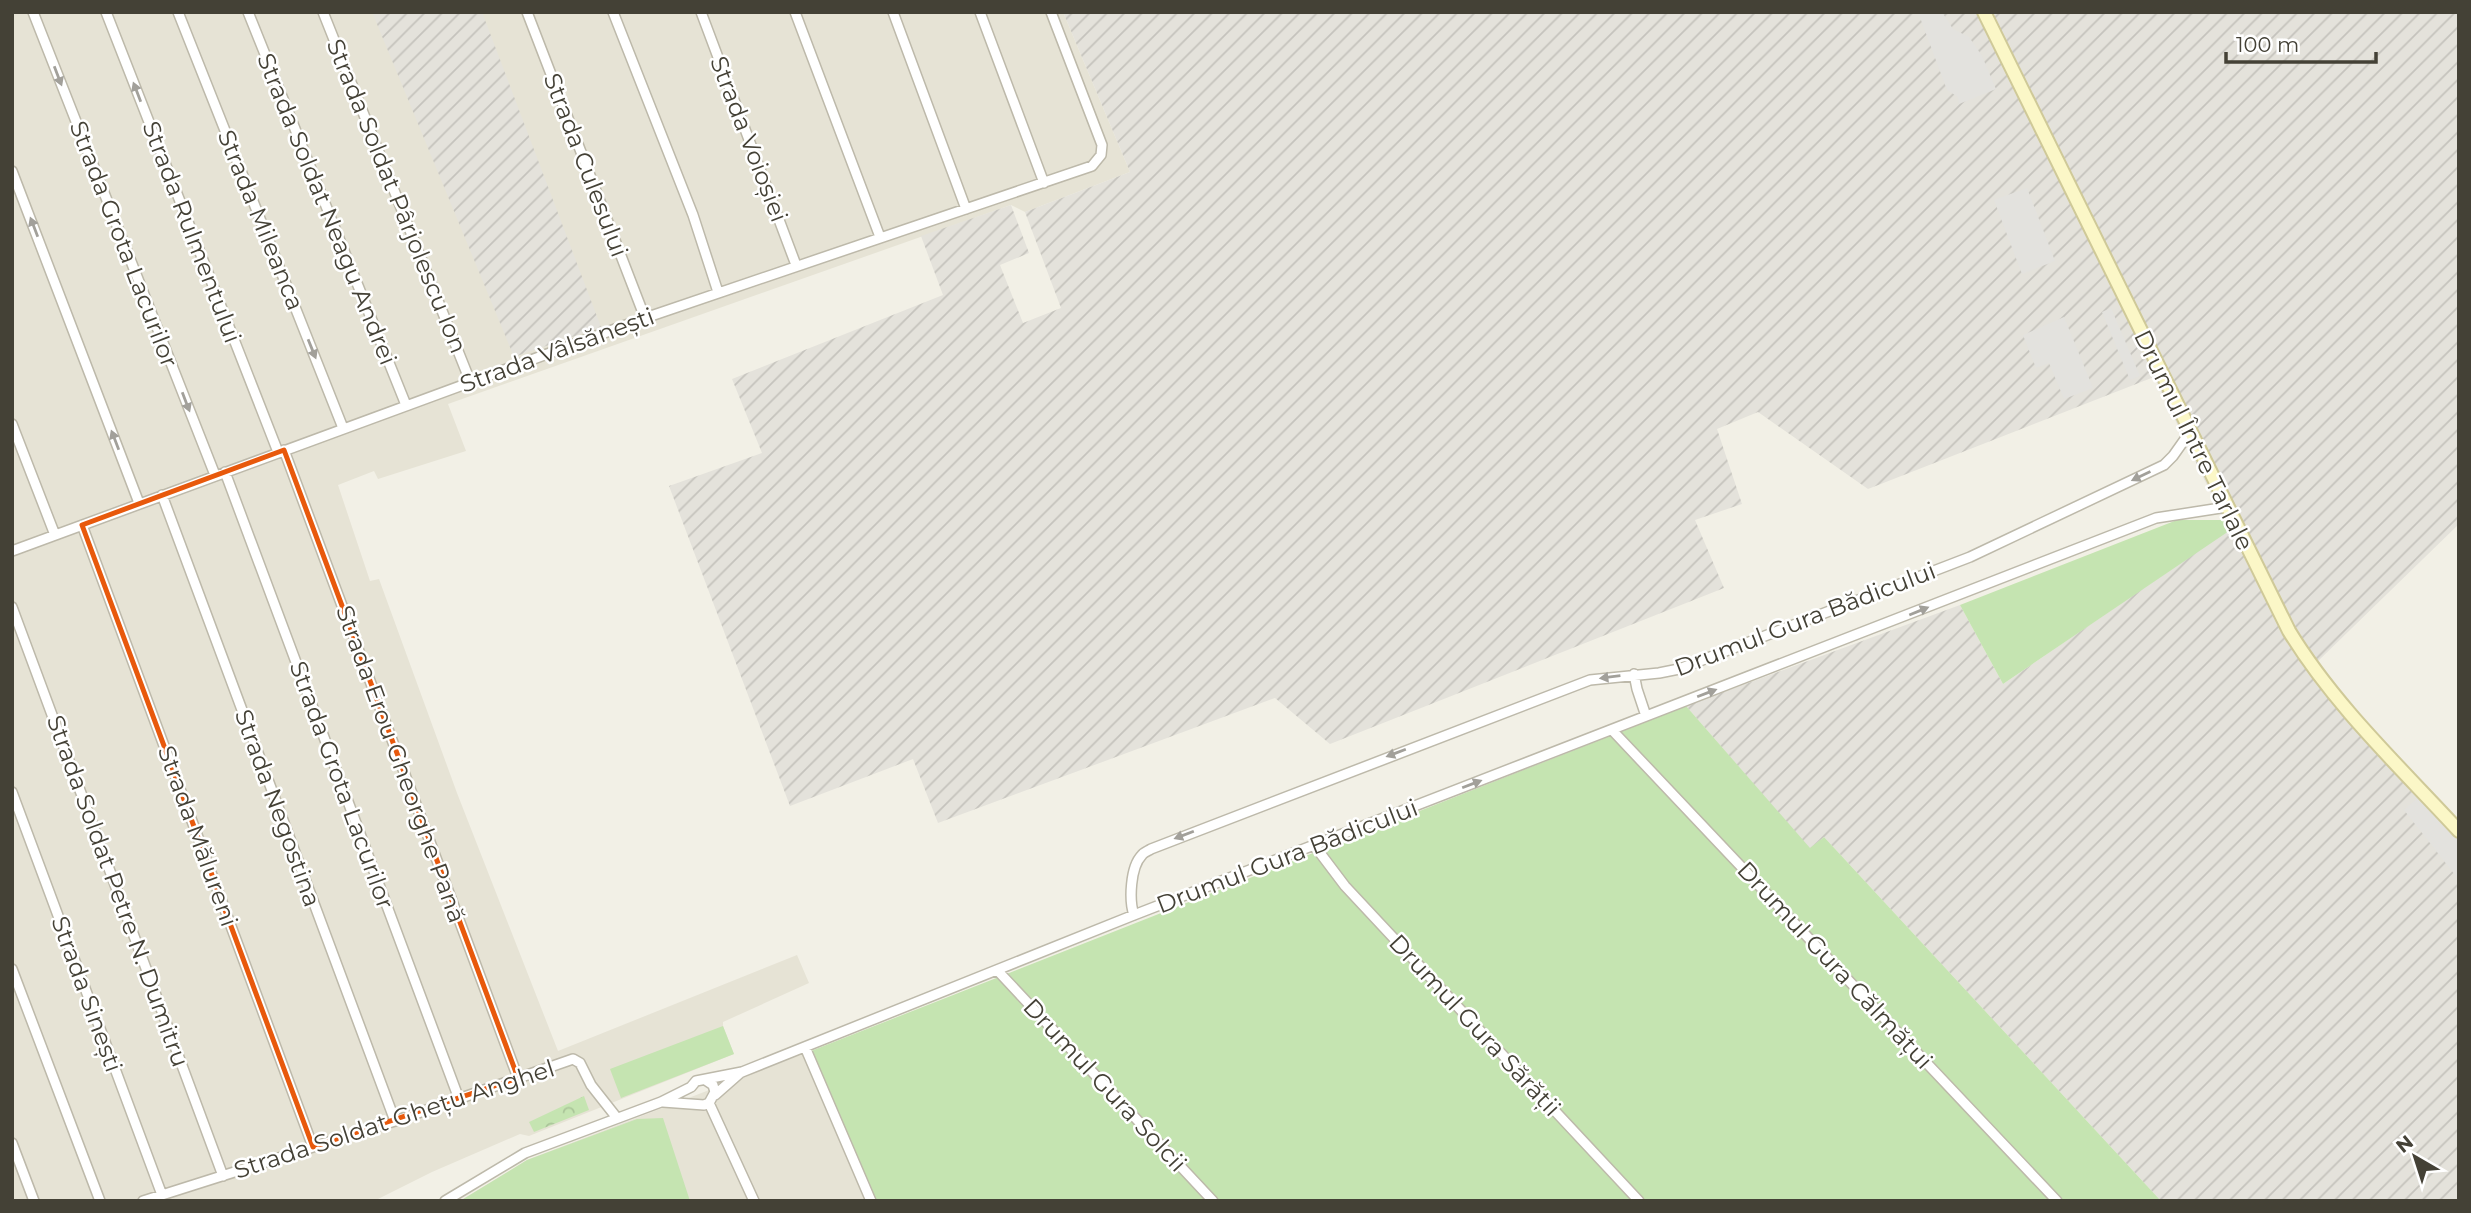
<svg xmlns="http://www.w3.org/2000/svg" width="2471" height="1213" font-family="Montserrat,sans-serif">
  <defs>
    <pattern id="industrial-furrows" width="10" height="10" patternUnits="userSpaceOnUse" patternTransform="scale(1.75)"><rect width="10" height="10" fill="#e4e2db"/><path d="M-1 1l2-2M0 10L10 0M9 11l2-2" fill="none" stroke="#c5c3bd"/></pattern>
    <pattern id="forest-crowns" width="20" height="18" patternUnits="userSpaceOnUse" patternTransform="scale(1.75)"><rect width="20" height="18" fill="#c5e4b1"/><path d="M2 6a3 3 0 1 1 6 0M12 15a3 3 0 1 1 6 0" fill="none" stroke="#aac599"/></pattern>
  </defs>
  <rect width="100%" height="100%" fill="#f2f0e6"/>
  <path fill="#e6e3d5" d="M12 12H1063L1130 172 1025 212 1011 205 448 404 466 451 378 479 374 471 338 485 370 581 379 579 457 793 558 1051 797 955 809 983 723 1022V1026L734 1054 529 1136 520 1134 432 1172 374 1201H12Z
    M811 1051 875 1201H460L527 1160Z"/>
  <path fill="url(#industrial-furrows)" d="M372 12H482L601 327 514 357Z
    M1063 12H2459V524L2316 663 2363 718 2459 820V1201H2161L1824 837 1810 849 1686 706 1960 605 2003 684 2229 530 2154 377 1868 489 1758 412 1717 429 1742 504 1695 520 1724 588 1330 744 1275 698 938 823 913 759 790 806 669 486 762 453 732 379 943 295 921 236 1011 205 1029 253 1000 265 1023 323 1061 308 1025 212 1130 172Z"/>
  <path fill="#c5e4b1" d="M2177 520H2224L2229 531 2003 684 1960 605Z
    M1686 706 1810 848 1824 837 2161 1201H875L811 1051Z
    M723 1026 734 1054 621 1098 610 1069Z
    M663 1118 690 1201H460L527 1160 637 1119Z"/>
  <path fill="url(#forest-crowns)" d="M584 1096 589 1110 534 1132 529 1122Z"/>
  <path fill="#e3e2de" d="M1918 12H1942L1953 29 1969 37 1982 56 1996 89 1959 104 1958 97 1947 90Z
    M2027 188 2055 261 2022 274 1994 200Z
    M2111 308 2140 376 2130 380 2102 312Z
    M2064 317 2093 388 2064 399 2049 363 2036 368 2023 335Z
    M2421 795 2459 837V880L2404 810Z"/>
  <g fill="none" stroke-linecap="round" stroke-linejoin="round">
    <defs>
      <path id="street" d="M33 12 215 475
        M106 12 278 452
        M178 12 343 428
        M248 12 406 405
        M323 12 470 381
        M527 12 645 318
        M613 12 693 215 718 292
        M701 12 796 265
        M795 12 880 237
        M893 12 966 209
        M980 12 1044 183
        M12 171 139 503
        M12 424 55 535
        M284 450 518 1078
        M225 472 459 1099
        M162 495 395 1121
        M82 525 313 1147
        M12 551 645 318 1092 166 1101 155 1102 145 1051 12
        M12 607 223 1176
        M1634 674 1637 689 1646 716
        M1612 730 2057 1201
        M12 792 162 1195
        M1314 845 1345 886 1639 1201
        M1134 915C1129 901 1130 867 1142 855 1144 852 1148 851 1151 849L1590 680 1659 673 1679 669 1970 557 2164 465 2173 456 2190 432
        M12 969 100 1201
        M997 970 1213 1201
        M805 1047 871 1201
        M715 1095 740 1073
        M663 1102 704 1105 709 1103 715 1092 713 1085 707 1081
        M709 1103 754 1201
        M12 1143 34 1201
        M143 1201 395 1121 573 1059 580 1063 591 1085 617 1118
        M445 1201 525 1153 661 1102 691 1087 696 1081 742 1072 1134 915 2156 518 2227 507"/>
      <path id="secondary" d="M1984 12 2289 631C2334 705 2400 767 2459 831"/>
    </defs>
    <use href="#street" stroke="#bdb9aa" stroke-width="12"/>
    <use href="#secondary" stroke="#cfc998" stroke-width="16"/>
    <use href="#street" stroke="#fff" stroke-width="9"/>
    <use href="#secondary" stroke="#fbf7c7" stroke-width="12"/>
  </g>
  <defs><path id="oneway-solid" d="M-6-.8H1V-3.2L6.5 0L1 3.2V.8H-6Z" transform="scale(1.75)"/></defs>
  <g fill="#a2a09a">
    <use href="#oneway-solid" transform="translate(58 76) rotate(69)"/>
    <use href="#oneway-solid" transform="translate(137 92) rotate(-111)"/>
    <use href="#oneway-solid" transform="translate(34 227) rotate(-111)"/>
    <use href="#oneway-solid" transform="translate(312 349) rotate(68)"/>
    <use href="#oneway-solid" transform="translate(186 402) rotate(69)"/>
    <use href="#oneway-solid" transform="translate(115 440) rotate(-111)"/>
    <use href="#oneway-solid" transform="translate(2141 476) rotate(154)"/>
    <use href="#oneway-solid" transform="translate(1919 611) rotate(-22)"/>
    <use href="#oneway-solid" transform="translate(1610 677) rotate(173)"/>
    <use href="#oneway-solid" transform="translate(1707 693) rotate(-21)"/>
    <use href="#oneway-solid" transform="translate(1396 753) rotate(159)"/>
    <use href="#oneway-solid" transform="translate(1472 784) rotate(-21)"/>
    <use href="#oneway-solid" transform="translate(1184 835) rotate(159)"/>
  </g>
  <path fill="none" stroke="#e8590c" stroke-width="5" stroke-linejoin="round" d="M284 450 518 1078 313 1147 82 525Z"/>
  <g text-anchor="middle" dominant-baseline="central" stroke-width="5" stroke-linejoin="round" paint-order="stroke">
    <g font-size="24" fill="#444136" stroke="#fff">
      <text transform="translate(749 139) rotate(69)">Strada Voioșiei</text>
      <text transform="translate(586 165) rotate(69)">Strada Culesului</text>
      <text transform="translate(397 196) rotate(68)">Strada Soldat Pârjolescu Ion</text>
      <text transform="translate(327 209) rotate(68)">Strada Soldat Neagu Andrei</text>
      <text transform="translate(261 220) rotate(68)">Strada Mileanca</text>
      <text transform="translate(192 232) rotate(69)">Strada Rulmentului</text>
      <text transform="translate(124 244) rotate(69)">Strada Grota Lacurilor</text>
      <text transform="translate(557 350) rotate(-20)">Strada Vâlsănești</text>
      <text transform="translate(2194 440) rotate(64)">Drumul Între Tarlale</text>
      <text transform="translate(1805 619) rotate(-21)">Drumul Gura Bădicului</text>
      <text transform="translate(401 764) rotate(70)">Strada Erou Gheorghe Pană</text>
      <text transform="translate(342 785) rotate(70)">Strada Grota Lacurilor</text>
      <text transform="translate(278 808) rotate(70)">Strada Negostina</text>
      <text transform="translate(198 836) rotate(70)">Strada Mălureni</text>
      <text transform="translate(1287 856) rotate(-21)">Drumul Gura Bădicului</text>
      <text transform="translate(118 891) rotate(70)">Strada Soldat Petre N. Dumitru</text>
      <text transform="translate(1835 965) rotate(47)">Drumul Gura Călmățui</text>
      <text transform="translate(87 994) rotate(70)">Strada Sinești</text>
      <text transform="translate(1475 1025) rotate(47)">Drumul Gura Sărății</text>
      <text transform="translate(1105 1085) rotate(47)">Drumul Gura Solcii</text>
      <text transform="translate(394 1119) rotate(-18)">Strada Soldat Ghețu Anghel</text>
    </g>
  </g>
  <rect width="2471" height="1213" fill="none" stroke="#444136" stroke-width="28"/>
  <g transform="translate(2415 1157) rotate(321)" stroke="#ffffff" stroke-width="5" paint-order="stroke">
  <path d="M0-5L12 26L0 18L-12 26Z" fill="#444136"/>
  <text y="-10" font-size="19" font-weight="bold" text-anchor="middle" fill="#444136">N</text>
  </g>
  <path d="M2226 52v10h150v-10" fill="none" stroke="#444136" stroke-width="3.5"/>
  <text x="2236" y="52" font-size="21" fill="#444136" stroke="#ffffff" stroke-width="5" paint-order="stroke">100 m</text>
</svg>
